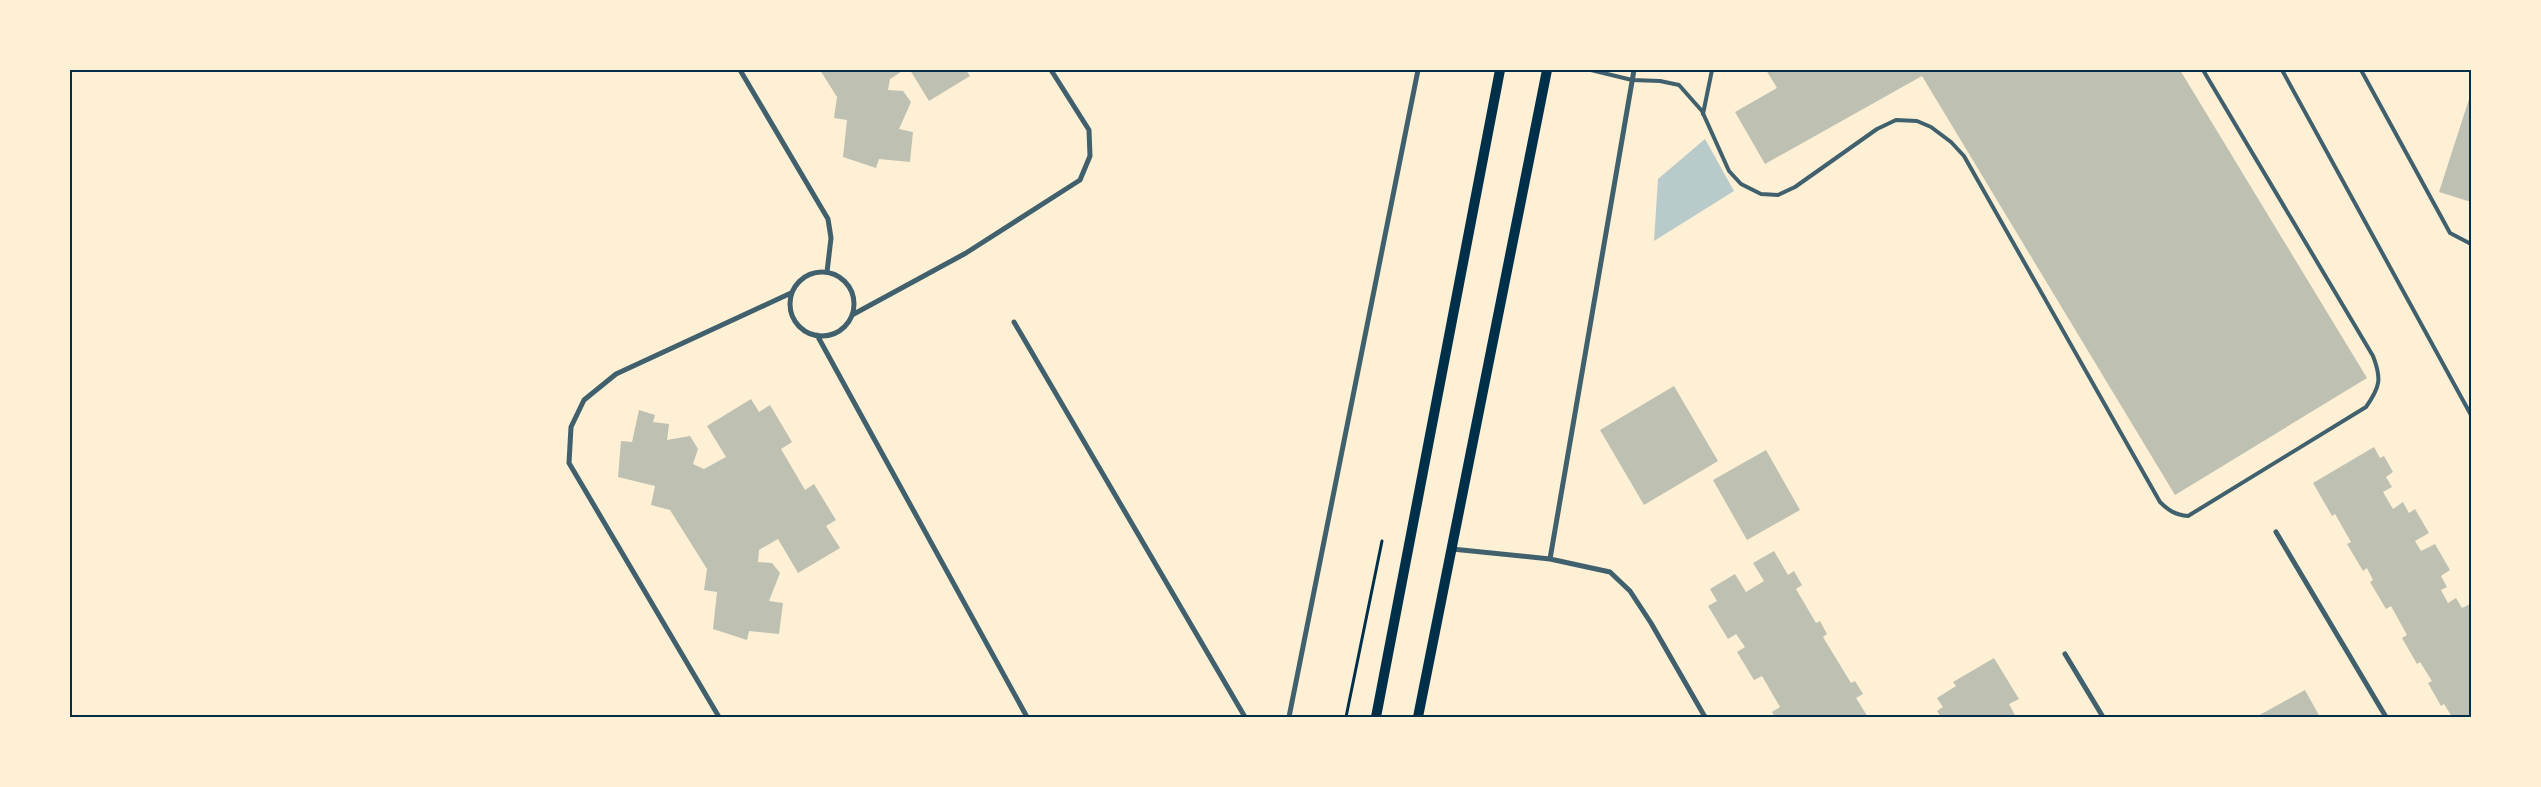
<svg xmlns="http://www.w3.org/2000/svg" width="2541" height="787" font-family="Manrope,sans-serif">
  <rect width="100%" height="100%" fill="#fdf0d5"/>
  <path fill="#b9caca" d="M1705 139 1734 191 1654 241 1658 179Z"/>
  <path fill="#bec0b2" d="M820 70H904L890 79 888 90 903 91 911 102 899 129 913 132 910 162 879 159 876 168 843 157 847 120 834 118 837 97Z
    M910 70H966L970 76 929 101Z
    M1766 70H2180L2367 378 2175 495 1922 76 1765 164 1735 112 1777 88Z
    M2471 93V202L2439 192Z
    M1674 386 1718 461 1644 505 1600 430Z
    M751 399 759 412 770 405 792 442 781 449 805 490 814 484 836 520 826 526 840 548 798 573 778 539 759 550 758 562 772 563 780 573 769 601 783 603 779 634 749 631 747 640 713 629 717 592 704 590 707 569 670 510 651 505 655 486 618 477 621 441 632 442 639 410 655 415 653 422 669 424 667 440 690 436 698 449 693 464 704 469 726 457 707 426Z
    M2374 447 2380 458 2384 456 2393 472 2386 477 2392 487 2383 492 2393 509 2403 502 2409 513 2415 509 2429 533 2415 541 2421 551 2435 544 2450 570 2441 576 2447 587 2441 590 2448 603 2456 598 2462 608 2470 604 2471 606V717H2452L2444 704 2441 706 2428 683 2432 681 2420 662 2417 664 2402 638 2407 635 2391 606 2386 609 2370 582 2373 580 2367 568 2363 571 2347 544 2351 542 2335 514 2332 516 2313 483Z
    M1766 450 1800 510 1747 540 1713 480Z
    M1774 551 1788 575 1794 571 1802 585 1796 589 1816 623 1820 621 1827 634 1823 637 1851 683 1855 681 1863 694 1856 698 1868 717H1775L1772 712 1780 707 1762 676 1754 680 1737 652 1745 647 1736 634 1728 639 1708 606 1717 601 1710 589 1735 574 1746 592 1764 581 1753 563Z
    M1994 658 2019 699 2009 704 2016 717H1941L1937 711 1943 707 1937 698 1956 686 1953 682Z
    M2305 690 2320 717H2256Z"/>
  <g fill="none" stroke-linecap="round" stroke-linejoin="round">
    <path stroke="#003049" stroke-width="3" d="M1346 717 1382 541"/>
    <path stroke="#3f606c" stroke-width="4" d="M1591 70 1632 80 1660 81 1679 85 1702 111 1729 171 1741 184 1761 194 1778 195 1795 187 1877 129 1896 120 1917 121 1931 127 1951 142 1964 156 2160 502C2168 510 2175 515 2188 516L2366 407C2380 387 2382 379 2373 356L2203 70
      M2282 70 2471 415
      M2361 70 2450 233 2471 244
      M1703 114 1712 70"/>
    <path stroke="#3f606c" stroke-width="5" d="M740 70 828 219 831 238 827 272
      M790 304a32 32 0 1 1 64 0a32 32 0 1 1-64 0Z
      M852 315 966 253 1080 180 1090 156 1089 130 1051 70
      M1014 322 1245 717
      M817 335 1027 717
      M2276 532 2386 717
      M1452 549 1550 559 1610 572 1630 591 1651 623 1705 717
      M1550 559 1634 70
      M2065 654 2103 717
      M719 717 569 463 571 427 584 400 616 374 791 293
      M1289 717 1418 70"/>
    <path stroke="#003049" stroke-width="10" d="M1376 717 1500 70
      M1418 717 1547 70"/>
  </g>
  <rect width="2541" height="787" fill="none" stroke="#fdf0d5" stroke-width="142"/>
  <rect x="71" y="71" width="2399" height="645" fill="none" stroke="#003049" stroke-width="2"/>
</svg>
